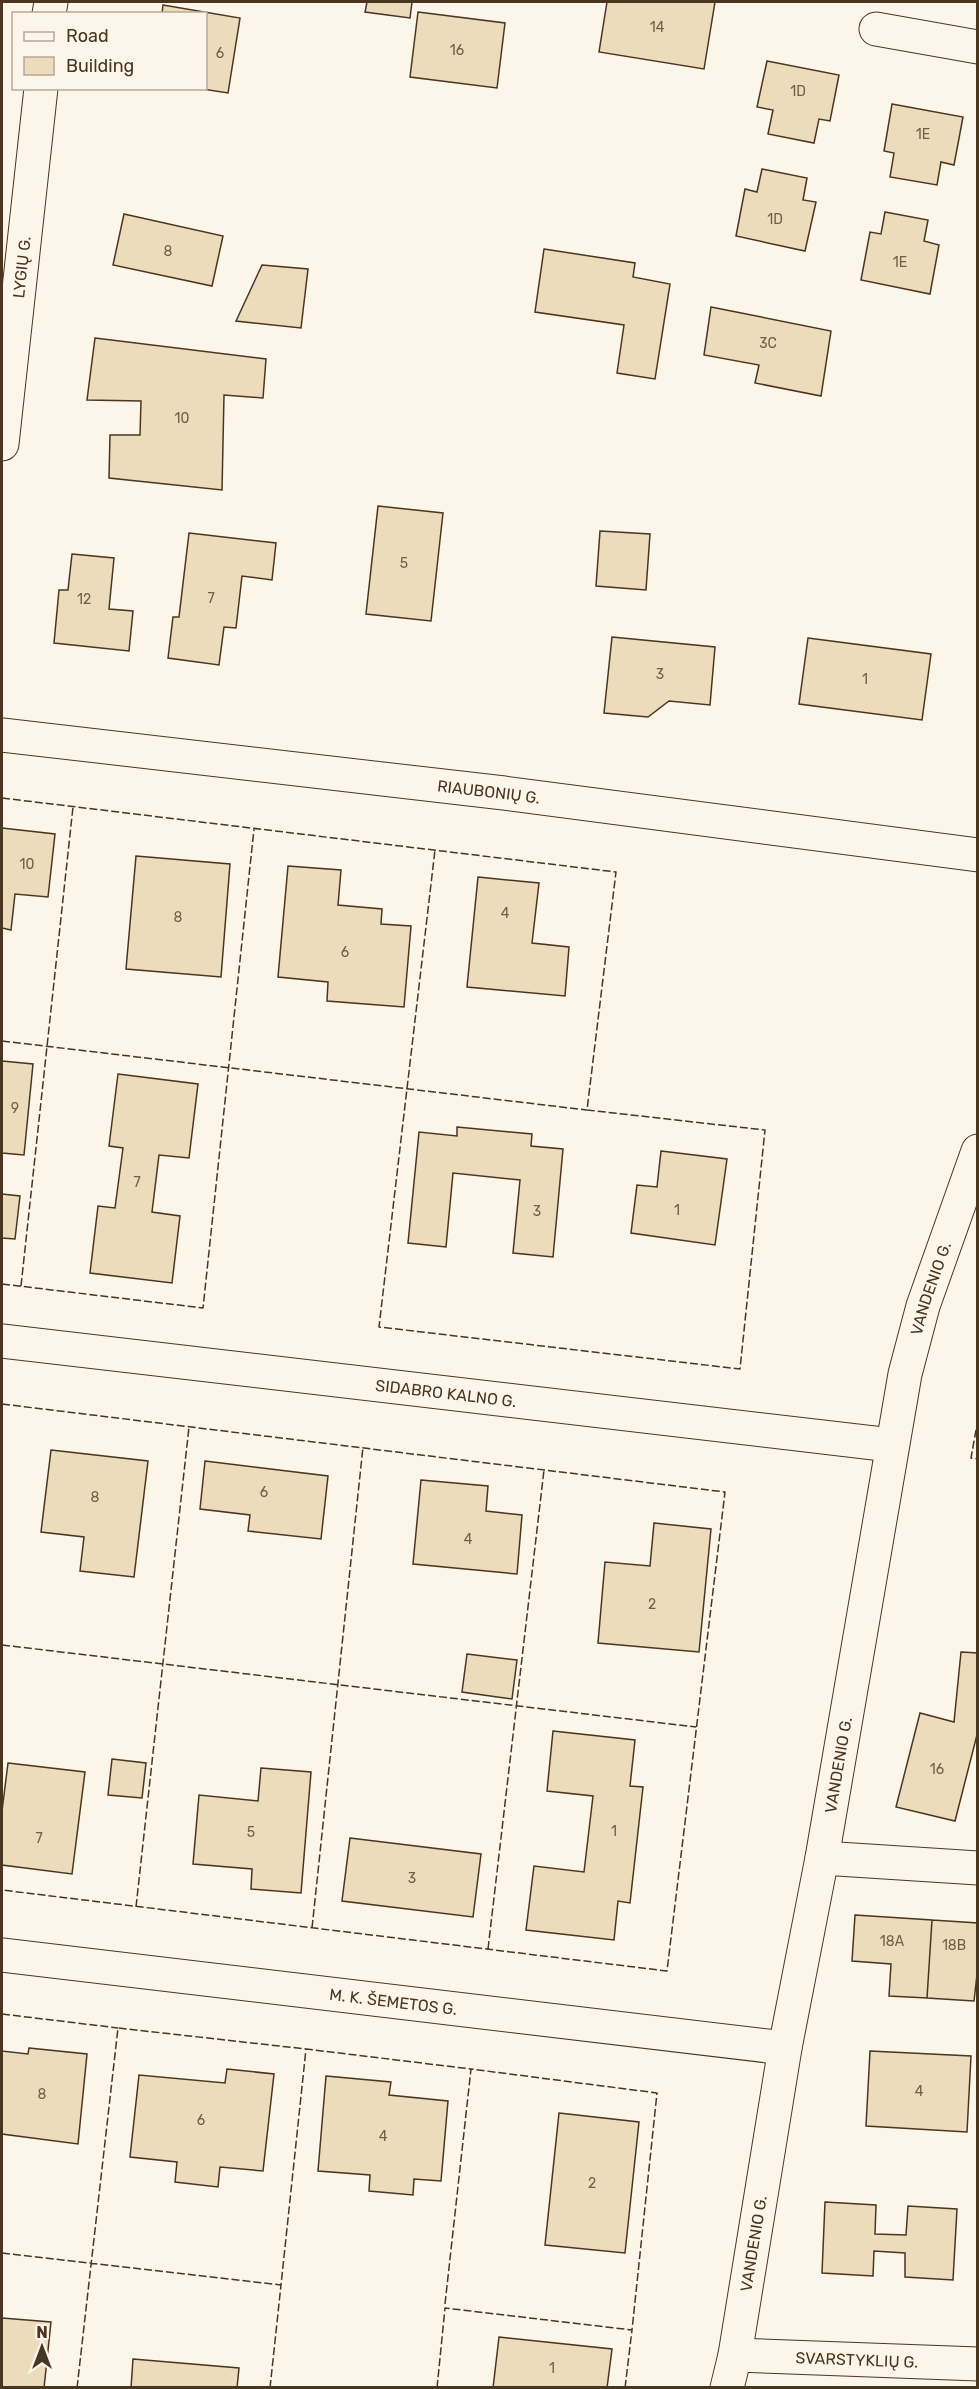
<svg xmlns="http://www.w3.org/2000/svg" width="979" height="2389" font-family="Rubik,sans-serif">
  <rect width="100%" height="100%" fill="#fbf6e9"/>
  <path fill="#ecdcbc" stroke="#4a3520" stroke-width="1.5" d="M367 2H412L410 18 365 12Z
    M607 2H715L704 69 599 52Z
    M163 5 240 18 228 93 196 88H206V14H162Z
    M418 12 505 23 497 88 410 77Z
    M767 61 839 75 830 121 819 119 814 143 768 134 773 110 757 107Z
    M892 104 963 117 954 165 941 162 937 185 890 177 894 153 884 151Z
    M762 169 807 178 803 200 816 202 805 251 736 236 745 189 757 192Z
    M885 212 928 220 924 241 939 245 930 294 861 280 870 232 881 234Z
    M124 214 223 236 212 286 113 265Z
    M544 249 635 263 633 277 670 284 655 379 617 373 624 325 535 312Z
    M262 265 308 269 301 328 236 321Z
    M711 307 831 331 821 396 755 383 759 365 704 355Z
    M95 338 266 359 263 398 224 395 222 490 109 478 110 435H140L141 401 87 400Z
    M378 506 443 513 431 621 366 614Z
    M600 531 650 534 646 590 596 586Z
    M189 533 276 543 272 580 242 576 236 628 224 627 219 665 168 658 173 617H179Z
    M72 554 114 558 109 609 133 611 129 651 54 643 59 590H68Z
    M612 637 715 647 710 705 669 701 648 717 604 713Z
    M808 638 931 654 922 720 799 704Z
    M2 828 55 834 48 897 15 894 11 930 2 928Z
    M136 856 230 864 221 977 126 969Z
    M288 866 341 870 338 905 382 909 381 924 411 926 404 1007 327 1001 328 982 278 977Z
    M478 877 539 883 532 943 569 947 565 996 467 987Z
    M2 1061 33 1064 24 1155 2 1153Z
    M118 1074 198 1084 189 1158 159 1155 152 1212 180 1216 172 1283 90 1273 98 1206 115 1208 123 1148 109 1146Z
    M457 1127 532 1134 531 1146 563 1149 553 1257 513 1253 520 1180 453 1173 446 1247 408 1243 419 1132 457 1136Z
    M661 1151 727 1159 715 1245 631 1233 637 1185 657 1187Z
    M2 1194 20 1196 15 1239 2 1238Z
    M51 1450 148 1461 134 1577 80 1571 84 1537 41 1532Z
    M205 1461 328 1476 321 1539 248 1531 250 1515 200 1509Z
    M421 1480 488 1486 486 1511 522 1515 517 1574 413 1564Z
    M654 1523 711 1529 699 1652 598 1643 605 1562 650 1566Z
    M961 1652 978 1653V1731L955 1821 896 1807 920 1713 954 1722Z
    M467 1654 517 1660 512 1699 462 1692Z
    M553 1731 635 1740 630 1786 643 1787 630 1903 618 1901 614 1940 526 1930 534 1866 584 1872 593 1796 547 1791Z
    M112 1759 146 1763 142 1798 108 1795Z
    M8 1763 85 1772 72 1874 2 1865V1811Z
    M261 1768 311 1772 301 1893 251 1889 252 1869 193 1864 199 1795 258 1801Z
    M350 1838 481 1854 473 1917 342 1901Z
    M855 1915 932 1920 927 1998 889 1996 891 1964 852 1961Z
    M932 1920 978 1923V1966L974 2001 927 1998Z
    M29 2048 87 2054 78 2144 2 2134V2051L28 2054Z
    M870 2051 971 2056 967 2132 866 2126Z
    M227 2069 274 2074 263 2171 220 2167 218 2187 175 2182 177 2162 130 2157 139 2075 225 2083Z
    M326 2076 391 2082 389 2095 448 2101 441 2181 414 2179 413 2195 369 2191 370 2175 318 2171Z
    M559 2113 639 2122 625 2253 545 2245Z
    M825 2202 876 2205 875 2234 906 2235 908 2206 957 2209 953 2280 905 2277V2253L874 2251 873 2276 822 2273Z
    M2 2318 51 2322 44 2388H2Z
    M499 2337 612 2349 607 2388H493Z
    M133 2359 239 2368 237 2388H131Z"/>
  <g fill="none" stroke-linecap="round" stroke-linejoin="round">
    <defs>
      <g id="minor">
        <path d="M49 14 51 2"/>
        <path d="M876 29 978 47"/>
        <path id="s1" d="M2 444 41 88"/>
        <path id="s2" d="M2 735 504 793 978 855"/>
        <path id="s3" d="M2 1341 891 1445"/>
        <path d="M822 1858 978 1868"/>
        <path id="s4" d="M2 1955 785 2048"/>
        <path id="s5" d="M735 2355 978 2364"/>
        <path id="s6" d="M727 2388 735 2355 785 2048 822 1858 905 1374 923 1306 978 1151"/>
      </g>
    </defs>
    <use href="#minor" stroke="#4a3520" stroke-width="35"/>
    <use href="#minor" stroke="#fbf6e9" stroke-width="33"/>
    <path stroke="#4a3520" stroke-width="1.5" stroke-dasharray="8 3" stroke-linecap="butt" d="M2 798 616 872 587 1110 765 1130 740 1369 379 1327 435 850
      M2 1041 587 1110
      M2 1284 203 1308 254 829
      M21 1286 73 807
      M2 1404 725 1492 667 1971 2 1890
      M978 1419 971 1458 978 1459
      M2 1645 696 1727
      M136 1907 189 1427
      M312 1928 363 1447
      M488 1949 544 1470
      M2 2014 118 2028
      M2 2253 281 2285 306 2049 471 2069
      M445 2304 471 2069 657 2093 632 2330
      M77 2388 118 2028 306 2049
      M270 2388 281 2285
      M437 2388 445 2308 632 2330 625 2388"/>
  </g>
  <g text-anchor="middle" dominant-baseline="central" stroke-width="4.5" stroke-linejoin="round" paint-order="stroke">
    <g font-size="14" fill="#725f47">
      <text x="657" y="27">14</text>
      <text x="457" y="50">16</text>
      <text x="220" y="53">6</text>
      <text x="798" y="91">1D</text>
      <text x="923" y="134">1E</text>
      <text x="775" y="219">1D</text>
      <text x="168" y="251">8</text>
      <text x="900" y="262">1E</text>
      <text x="768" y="343">3C</text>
      <text x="182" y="418">10</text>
      <text x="404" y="563">5</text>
      <text x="211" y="598">7</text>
      <text x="84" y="599">12</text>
      <text x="660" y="674">3</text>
      <text x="865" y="679">1</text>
      <text x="27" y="864">10</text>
      <text x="505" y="913">4</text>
      <text x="178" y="917">8</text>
      <text x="345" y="952">6</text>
      <text x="15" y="1108">9</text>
      <text x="137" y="1182">7</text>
      <text x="677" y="1210">1</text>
      <text x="537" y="1211">3</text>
      <text x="264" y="1492">6</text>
      <text x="95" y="1497">8</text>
      <text x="468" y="1539">4</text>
      <text x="652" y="1604">2</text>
      <text x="937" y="1769">16</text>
      <text x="614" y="1831">1</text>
      <text x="251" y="1832">5</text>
      <text x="39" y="1838">7</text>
      <text x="412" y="1878">3</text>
      <text x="892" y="1941">18A</text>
      <text x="954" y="1945">18B</text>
      <text x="919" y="2091">4</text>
      <text x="42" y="2094">8</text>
      <text x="201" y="2120">6</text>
      <text x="383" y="2136">4</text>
      <text x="592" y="2183">2</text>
      <text x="552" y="2368">1</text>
    </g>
    <g font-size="16" fill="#4a3520" stroke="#fbf6e9">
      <text stroke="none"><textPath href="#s1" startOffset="178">LYGIŲ G.</textPath></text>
      <text stroke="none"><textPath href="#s2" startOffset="490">RIAUBONIŲ G.</textPath></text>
      <text stroke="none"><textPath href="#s6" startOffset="1119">VANDENIO G.</textPath></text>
      <text stroke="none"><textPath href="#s3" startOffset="447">SIDABRO KALNO G.</textPath></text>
      <text stroke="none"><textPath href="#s6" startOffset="633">VANDENIO G.</textPath></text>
      <text stroke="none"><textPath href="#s4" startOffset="394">M. K. ŠEMETOS G.</textPath></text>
      <text stroke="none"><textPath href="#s6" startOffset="147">VANDENIO G.</textPath></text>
      <text stroke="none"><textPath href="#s5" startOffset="122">SVARSTYKLIŲ G.</textPath></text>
    </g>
  </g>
  <rect width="979" height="2389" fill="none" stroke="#4a3520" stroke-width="6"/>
  <rect x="12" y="12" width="195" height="78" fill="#fbf6e9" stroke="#b4a999" stroke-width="1.5"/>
  <rect x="24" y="32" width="30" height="9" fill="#fbf6e9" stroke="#b4a999" stroke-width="1.5"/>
  <text x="66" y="42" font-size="18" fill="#4a3520">Road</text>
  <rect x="24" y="57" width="30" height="18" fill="#ecdcbc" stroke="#b4a999" stroke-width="1.5"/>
  <text x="66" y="72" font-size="18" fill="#4a3520">Building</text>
  <g transform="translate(42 2347)" stroke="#fbf6e9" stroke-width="4.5" paint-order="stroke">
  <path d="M0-4.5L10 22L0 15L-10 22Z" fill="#4a3520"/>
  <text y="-9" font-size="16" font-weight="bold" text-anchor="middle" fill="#4a3520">N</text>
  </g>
</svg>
